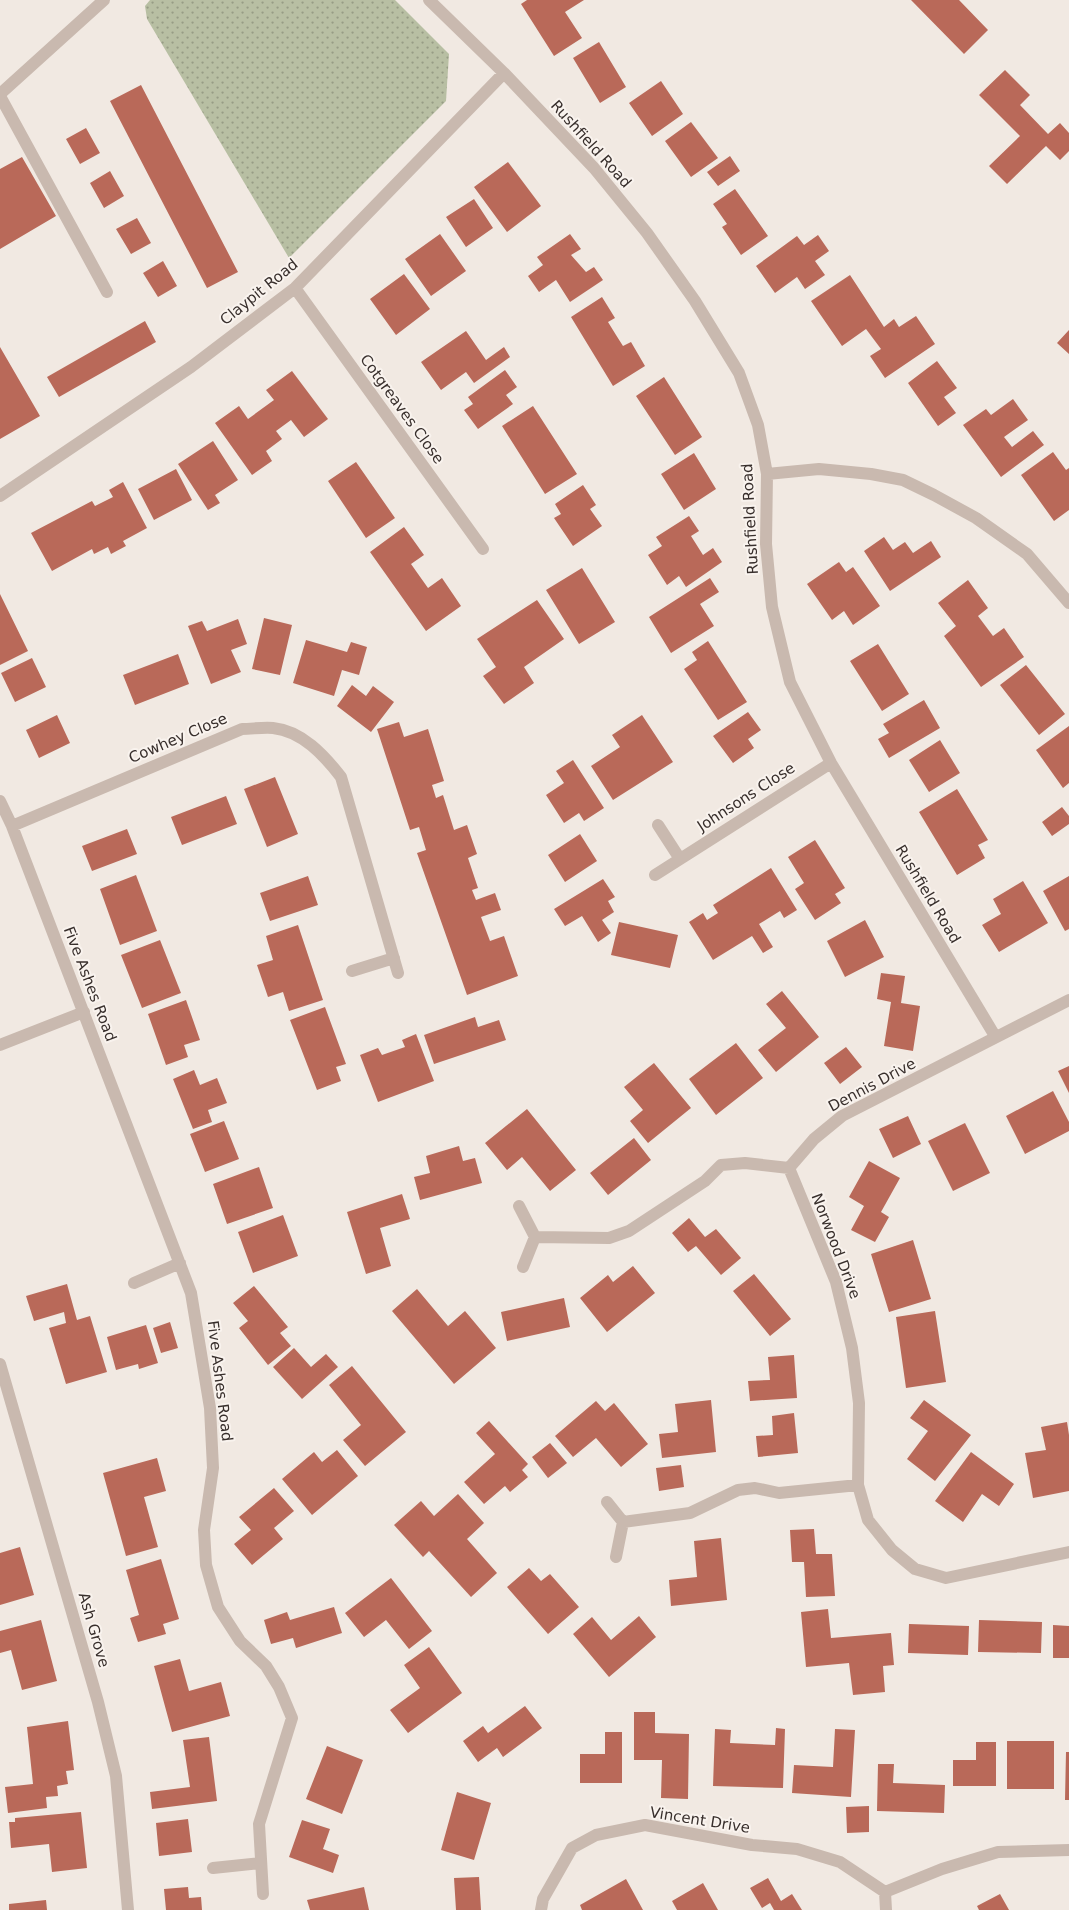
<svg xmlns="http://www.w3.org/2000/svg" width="1069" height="1910" font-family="'DejaVu Sans',sans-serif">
  <defs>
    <pattern id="grass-dots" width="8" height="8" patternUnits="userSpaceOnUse" patternTransform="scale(1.25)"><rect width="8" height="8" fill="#b8bfa3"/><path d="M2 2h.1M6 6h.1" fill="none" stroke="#979c85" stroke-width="1.8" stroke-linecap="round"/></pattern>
  </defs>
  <rect width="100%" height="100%" fill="#f1e9e2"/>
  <path fill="url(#grass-dots)" d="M150 0H395L449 54 446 101 289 258 147 19 145 6Z"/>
  <path fill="#b96959" d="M527 0H584L565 12 582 38 554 56 521 4Z
    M911 0H959L988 30 964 54Z
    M599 42 626 87 600 103 573 58Z
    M1005 70 1030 95 1020 105 1048 134 1060 123 1069 133V151L1060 160 1046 146 1007 184 989 166 1020 136 979 95Z
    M661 81 683 114 652 136 629 103Z
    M141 85 238 272 207 288 110 101Z
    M691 122 718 158 691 177 665 141Z
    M86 128 100 153 80 164 66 139Z
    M730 156 740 171 718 186 707 172Z
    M22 157 56 216 0 249V169Z
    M508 162 541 206 507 232 474 187Z
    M110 171 124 196 104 208 90 183Z
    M735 189 768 236 741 255 722 227 727 224 713 204Z
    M474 199 493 228 466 247 446 217Z
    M137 218 151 243 131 254 116 229Z
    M440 234 466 271 431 296 405 259Z
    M570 234 581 249 571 255 586 272 594 267 603 280 570 302 556 280 539 292 528 276 543 265 537 257Z
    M818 235 829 251 815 261 825 275 805 289 797 277 775 293 756 266 797 236 804 245Z
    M163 261 177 286 158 297 143 273Z
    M404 274 430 309 396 335 370 299Z
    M850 275 884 327 894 319 899 327 916 316 935 344 885 378 870 356 881 349 866 329 842 346 811 301Z
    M602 297 615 318 608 322 616 335 623 346 631 342 645 366 613 386 571 317Z
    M145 321 156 342 59 397 47 377Z
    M1069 330V354L1057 343Z
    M466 331 486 360 504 347 510 357 474 383 466 372 441 390 421 362Z
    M0 347 40 416 0 439Z
    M937 361 957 388 944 397 956 413 938 426 908 383Z
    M505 370 517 387 506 395 513 404 478 429 464 410 473 404 468 397Z
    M292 371 328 419 304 437 291 420 276 431 282 439 266 451 272 461 252 475 215 423 239 406 248 419 274 400 266 390Z
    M664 377 702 437 675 455 636 396Z
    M1013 399 1028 420 1004 437 1012 447 1033 431 1044 445 1001 477 963 425 986 409 991 415Z
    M533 406 577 474 545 494 502 426Z
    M213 441 238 480 215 495 220 503 208 510 178 464Z
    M1053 452 1066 470 1069 468V510L1054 521 1021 475Z
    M694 453 716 489 684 510 661 474Z
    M356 462 395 518 366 538 328 481Z
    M176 469 192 500 154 520 138 489Z
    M123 482 147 528 123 541 126 546 111 554 108 547 94 554 92 549 52 571 31 533 92 501 95 506 113 497 109 490Z
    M583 485 596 505 590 509 602 526 573 546 554 518 561 514 555 504Z
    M689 516 699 531 691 536 703 555 713 548 722 562 686 587 679 576 667 585 648 555 662 546 656 537Z
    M404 527 424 555 411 564 428 588 442 578 461 606 426 631 370 552Z
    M884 537 893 550 905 542 913 553 931 541 941 557 890 591 864 551Z
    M839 562 846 572 853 567 880 606 853 625 844 611 832 620 807 584Z
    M582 568 615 622 579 644 546 590Z
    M710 578 719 592 700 604 714 626 671 653 649 617Z
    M968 580 988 608 978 616 993 636 1004 628 1024 657 981 687 944 636 956 626 938 603Z
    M0 594 28 651 0 665Z
    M537 600 564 639 524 667 534 683 504 704 483 676 496 667 477 639Z
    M264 618 292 625 280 675 252 669Z
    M238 619 247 644 231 650 241 672 211 684 188 626 202 621 207 631Z
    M306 640 347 652 351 642 367 647 359 675 342 670 334 696 293 683Z
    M708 641 747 702 718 720 684 669 697 660 692 652Z
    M878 644 909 694 882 711 850 661Z
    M178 654 189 684 135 705 123 675Z
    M32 658 46 687 15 702 1 673Z
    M1026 665 1065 714 1039 735 1000 685Z
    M352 685 366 696 373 686 394 702 371 732 337 706Z
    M924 700 940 728 889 758 878 739 889 733 883 724Z
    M748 712 761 730 748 739 754 748 733 763 713 736Z
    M57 715 70 743 39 758 26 730Z
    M642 715 673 762 613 800 591 766 620 747 612 735Z
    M399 722 404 737 428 729 444 781 432 785 436 798 443 795 454 830 467 825 477 854 468 858 478 888 472 890 476 900 495 893 501 910 481 917 490 941 504 936 518 976 467 995 417 853 426 850 419 827 410 830 377 729Z
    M1069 726V783L1063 788 1036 750Z
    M940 740 960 773 929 792 909 760Z
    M573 760 604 808 584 821 579 813 564 823 546 795 564 783 556 771Z
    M275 777 298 834 267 847 244 789Z
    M957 789 988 840 978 845 985 858 957 875 919 812Z
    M226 796 237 824 182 845 171 817Z
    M1062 807 1069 816V824L1052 836 1042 822Z
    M127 829 137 854 92 871 82 846Z
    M580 834 597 861 565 882 548 855Z
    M815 840 845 888 835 894 841 903 815 920 795 889 804 883 788 857Z
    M771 868 797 910 784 918 780 911 759 924 773 947 763 953 752 936 713 960 689 922 703 913 707 920 718 913 713 905Z
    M136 875 157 931 120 945 100 889Z
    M308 876 318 905 270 921 260 893Z
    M1069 876V929L1065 931 1043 891Z
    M603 879 615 897 608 901 614 912 602 920 611 933 598 942 582 916 565 926 554 909Z
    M1023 881 1048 923 999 952 982 925 1001 914 993 899Z
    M865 920 884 957 845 977 827 941Z
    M619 922 678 935 670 968 611 955Z
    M298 925 323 1000 289 1011 283 992 268 997 257 965 273 960 266 936Z
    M160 940 181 993 142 1008 121 955Z
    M881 973 905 976 901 1003 920 1006 913 1051 884 1046 891 1002 877 999Z
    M782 991 819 1037 776 1072 758 1050 786 1028 766 1004Z
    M186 1000 200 1040 184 1045 188 1057 166 1065 148 1014Z
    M325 1007 346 1064 336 1067 341 1081 317 1090 290 1020Z
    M475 1017 478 1027 499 1020 506 1040 434 1064 424 1035Z
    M416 1034 434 1081 378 1102 360 1055 378 1048 382 1055 405 1047 402 1040Z
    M736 1043 763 1078 716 1115 689 1079Z
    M846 1047 862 1067 840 1084 824 1063Z
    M654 1063 691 1108 648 1143 630 1121 643 1110 624 1087Z
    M1069 1066V1093L1058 1071Z
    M194 1070 200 1085 217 1078 227 1103 208 1110 212 1122 193 1129 173 1079Z
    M1053 1091 1069 1122V1131L1025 1154 1006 1116Z
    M527 1109 576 1170 550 1191 522 1157 507 1170 485 1143Z
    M908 1116 921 1144 893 1158 879 1129Z
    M224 1121 239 1159 205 1172 190 1134Z
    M965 1123 990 1173 953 1191 928 1141Z
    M634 1138 651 1160 608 1195 590 1173Z
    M459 1146 463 1161 475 1158 482 1183 420 1200 414 1177 430 1173 426 1156Z
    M869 1161 900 1178 881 1212 889 1217 875 1242 851 1230 864 1206 849 1197Z
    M259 1167 273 1208 227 1224 213 1184Z
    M402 1194 410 1219 380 1228 391 1266 366 1274 347 1212Z
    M283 1215 298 1256 253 1273 238 1232Z
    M689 1218 705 1237 716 1229 741 1258 721 1275 696 1246 688 1252 672 1233Z
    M913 1240 931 1299 889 1312 871 1254Z
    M633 1266 655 1293 607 1332 580 1298 608 1275 613 1282Z
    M754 1274 791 1319 770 1336 733 1291Z
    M67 1284 77 1320 90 1316 107 1372 66 1384 49 1328 66 1323 64 1312 34 1321 26 1296Z
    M254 1286 288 1327 280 1333 291 1346 268 1365 239 1328 248 1321 233 1303Z
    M417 1289 448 1326 465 1311 496 1348 454 1384 392 1311Z
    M564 1298 570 1327 507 1341 501 1312Z
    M935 1311 946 1382 906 1388 896 1317Z
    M170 1322 178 1348 161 1353 153 1328Z
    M146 1325 158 1363 139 1369 138 1364 116 1370 107 1337Z
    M294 1348 311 1367 326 1354 338 1367 302 1399 273 1367Z
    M794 1355 797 1398 750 1401 748 1381 770 1380 768 1357Z
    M352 1366 406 1432 365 1466 343 1440 361 1425 329 1385Z
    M711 1400 716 1452 662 1458 659 1434 678 1432 675 1404Z
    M924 1400 971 1435 935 1481 907 1459 928 1431 910 1418Z
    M596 1401 605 1411 614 1403 648 1444 621 1467 596 1438 573 1457 555 1436Z
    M794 1413 798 1453 758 1457 756 1436 773 1435 772 1416Z
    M489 1421 528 1464 522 1470 528 1477 510 1492 505 1486 484 1504 464 1482 495 1454 476 1433Z
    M1067 1422 1069 1435V1491L1033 1498 1025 1453 1046 1450 1041 1427Z
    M550 1443 567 1463 548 1478 532 1457Z
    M337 1450 358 1476 312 1515 282 1479 314 1452 322 1462Z
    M971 1452 1014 1484 999 1506 982 1494 963 1522 935 1501Z
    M157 1458 166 1491 144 1497 158 1547 126 1556 103 1473Z
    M681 1465 684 1487 659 1491 656 1468Z
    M274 1488 294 1511 274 1528 283 1539 252 1565 234 1544 251 1530 239 1517Z
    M458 1494 484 1523 467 1539 497 1573 471 1597 429 1551 423 1557 394 1525 421 1501 434 1516Z
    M814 1529 816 1554H832L835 1596 806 1597 804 1562H792L790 1530Z
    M721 1538 727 1600 671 1606 669 1580 697 1577 694 1541Z
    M20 1547 34 1595 0 1605V1553Z
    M161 1559 179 1619 163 1624 166 1634 138 1642 130 1618 139 1615 126 1570Z
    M529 1568 541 1581 550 1574 579 1607 548 1634 507 1587Z
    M391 1578 432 1631 409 1649 386 1620 364 1637 345 1613Z
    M334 1607 342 1633 296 1648 293 1638 271 1644 264 1620 287 1612 290 1620Z
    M828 1609 831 1638 891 1633 894 1665 883 1666 885 1692 853 1695 849 1663 806 1667 801 1612Z
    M639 1616 656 1637 609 1677 573 1634 592 1617 611 1640Z
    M41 1620 57 1681 22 1690 11 1650 0 1653V1631Z
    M979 1620 1042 1622 1041 1653 978 1652Z
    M909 1624 969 1626 968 1655 908 1653Z
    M1053 1625 1069 1626V1658H1053Z
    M429 1647 462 1693 408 1733 390 1710 420 1688 404 1665Z
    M180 1659 189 1691 221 1682 230 1716 172 1732 154 1666Z
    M525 1706 542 1728 503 1757 497 1748 478 1762 463 1741 483 1726 488 1733Z
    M634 1712H655V1733L689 1734 688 1799 661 1798 662 1760H634Z
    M68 1721 74 1770 66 1771 68 1784 57 1786 58 1796 46 1797 47 1808 8 1813 5 1787 33 1784 27 1727Z
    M776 1728 785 1729 783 1788 713 1786 715 1729 731 1730 730 1743 775 1745Z
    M835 1729 855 1730 851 1797 792 1793 794 1765 833 1767Z
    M605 1732H622V1783H580V1754H605Z
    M209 1737 217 1801 152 1809 150 1792 190 1787 183 1740Z
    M1007 1741H1054V1789H1007Z
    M976 1742H996V1786H953V1760H976Z
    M327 1746 363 1760 342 1814 306 1799Z
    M1066 1752H1069V1800H1065Z
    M878 1764H894L893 1783 945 1785 944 1813 877 1811Z
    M457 1792 491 1803 474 1860 441 1850Z
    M869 1806V1832L847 1833 846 1807Z
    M81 1812 87 1868 52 1872 49 1844 11 1848 9 1822H15V1818Z
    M188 1819 192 1852 159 1856 156 1823Z
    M302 1820 330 1829 323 1849 339 1855 333 1873 289 1857Z
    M479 1877 481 1910H456L454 1878Z
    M768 1878 781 1901 792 1894 802 1910H774L770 1903 762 1908 750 1888Z
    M626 1879 643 1910H582L580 1905Z
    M703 1883 718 1910H677L672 1901Z
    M188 1887 189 1898 201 1897 202 1910H166L164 1889Z
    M364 1887 369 1910H310L307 1900Z
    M1000 1894 1009 1910H979L977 1906Z
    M46 1900 47 1910H9V1904Z"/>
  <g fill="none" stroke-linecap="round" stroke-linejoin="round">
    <path stroke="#c9b9af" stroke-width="12" d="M0 96 107 292"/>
    <path stroke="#c9b9af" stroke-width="12" d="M429 0 504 73 594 168 647 233 695 301 739 373 758 425 767 474 766 544 772 607 790 682 831 763 995 1036
      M0 94 104 0
      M295 288 483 549
      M767 474 819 469 871 474 903 480 934 495 976 518 1027 554 1069 603
      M0 496 191 367 295 288 504 73
      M0 801 12 826 191 1293 210 1408 213 1468 204 1530 206 1565 218 1607 240 1641 266 1666 279 1687 292 1718 259 1824 263 1894
      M658 825 680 859
      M12 826 242 729C252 729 263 727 273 728 302 731 324 755 341 777L398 973
      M655 875 831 763
      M352 971 394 958
      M0 1045 84 1012
      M789 1168 836 1282 852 1348 859 1403 858 1485 868 1520 892 1550 915 1569 946 1578 1069 1552
      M519 1206 535 1237 523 1267
      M535 1237 609 1238 629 1231 705 1181 721 1165 745 1163 789 1168 814 1139 842 1116 1069 1000
      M134 1283 180 1263
      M0 1364 98 1702 116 1776 128 1910
      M607 1502 623 1522 616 1557
      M623 1522 690 1513 738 1490 755 1488 779 1493 858 1485
      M213 1868 261 1863
      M885 1892 886 1910
      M541 1910 543 1899 572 1848 596 1835 645 1825 752 1845 797 1849 840 1862 885 1892 942 1869 998 1852 1069 1850"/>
  </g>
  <g text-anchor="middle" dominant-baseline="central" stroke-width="4" stroke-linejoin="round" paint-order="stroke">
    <g font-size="15" fill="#382f2c" stroke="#f9f3ee">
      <text transform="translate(591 144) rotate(48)">Rushfield Road</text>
      <text transform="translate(259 292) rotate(-39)">Claypit Road</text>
      <text transform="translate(402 409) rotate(54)">Cotgreaves Close</text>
      <text transform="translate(750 519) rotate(-93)">Rushfield Road</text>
      <text transform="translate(178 738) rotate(-23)">Cowhey Close</text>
      <text transform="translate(746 797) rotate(-33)">Johnsons Close</text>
      <text transform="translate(928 894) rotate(59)">Rushfield Road</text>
      <text transform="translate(90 984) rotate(69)">Five Ashes Road</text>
      <text transform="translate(872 1085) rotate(-28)">Dennis Drive</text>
      <text transform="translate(836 1246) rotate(69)">Norwood Drive</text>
      <text transform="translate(220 1381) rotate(83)">Five Ashes Road</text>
      <text transform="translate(94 1630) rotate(74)">Ash Grove</text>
      <text transform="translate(700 1820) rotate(9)">Vincent Drive</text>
    </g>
  </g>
</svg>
